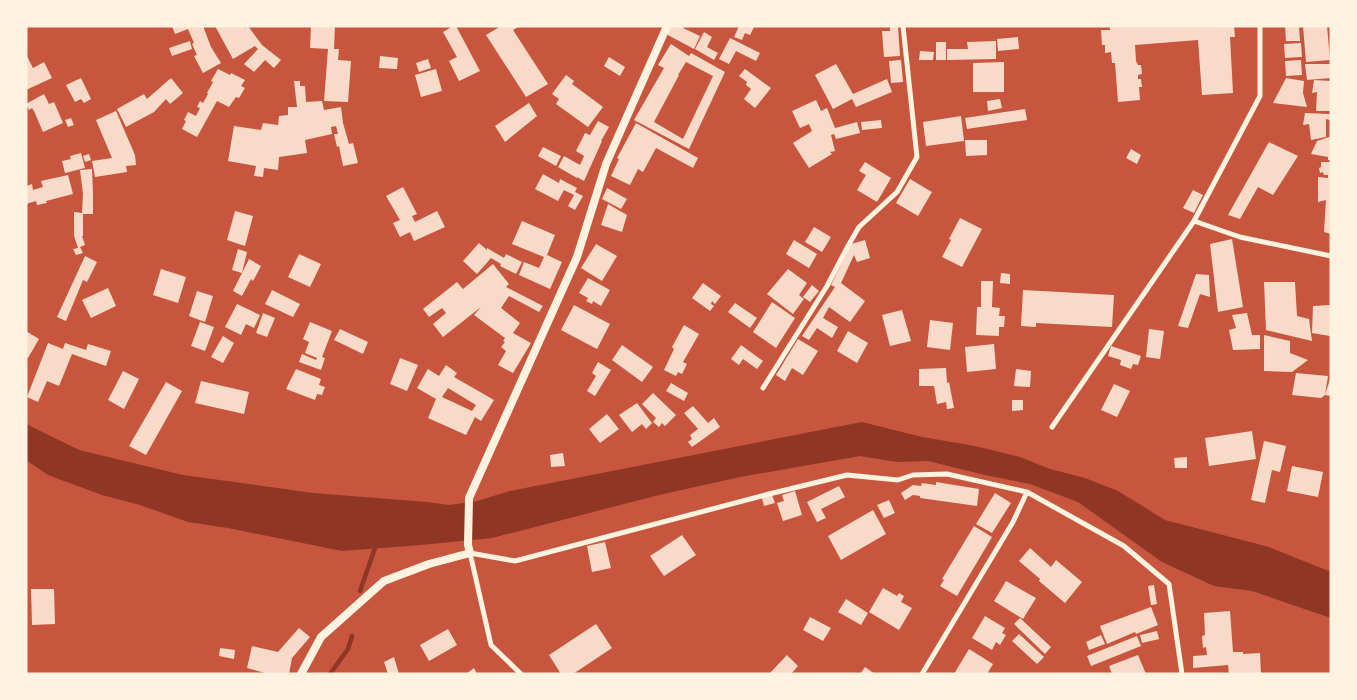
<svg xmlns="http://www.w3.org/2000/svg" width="1357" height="700" font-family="Barlow,sans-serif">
  <rect width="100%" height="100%" fill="#c8553d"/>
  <path fill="#8f3625" d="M862 422 922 437 975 446 1020 457 1050 469 1085 478 1118 491 1165 520 1269 547 1331 572V618L1252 591 1214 586 1162 562 1078 502 1030 484 985 475 928 461 897 462 860 456 740 477 659 495 492 538 421 545 342 551 228 528 188 522 140 505 102 495 48 475 26 460V424L79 450 183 475 313 493 427 502 449 505 477 501 510 491Z"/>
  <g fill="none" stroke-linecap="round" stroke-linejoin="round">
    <path stroke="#8f3625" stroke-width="4.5" d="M360 591 375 548V543
      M330 674 348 649 352 636"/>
  </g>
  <path fill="#f7dbc8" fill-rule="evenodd" d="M172 26H203L211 47 221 63 203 73 194 56 197 55 192 44 194 43 188 29 175 34Z
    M215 26H244L245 28 248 26 262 45 281 60 274 68 265 60 254 72 244 64 258 49 255 46 233 59Z
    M311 26H335L334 49H339L338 60 351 61 348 102 324 101 328 49 310 48Z
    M453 26H456L480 71 459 81 449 61 457 57 443 32Z
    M501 26H520L513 30 548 84 526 97 486 35Z
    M670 26H684L683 28 700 36 694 49 666 34Z
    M739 26H753L754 27 750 35 745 33 742 40 734 37Z
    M890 26H898L900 56 884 57 882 31H890Z
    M1110 26H1234L1235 37H1230L1233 93 1202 95 1198 40 1135 45 1136 61 1138 65H1141L1142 74 1138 75V79H1141L1142 87H1139L1140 100 1118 102 1115 63H1112L1111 52 1105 53V45H1102L1101 30H1110Z
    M1285 26H1299L1300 41H1286Z
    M1303 26H1327L1330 60 1306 62Z
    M704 32 712 37 707 47 718 53 714 60 695 49Z
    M1018 37 1019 49 998 51 997 39Z
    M730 38 760 53 756 61 736 51 729 64 719 59Z
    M190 41 192 49 172 56 169 48Z
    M996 41V59L947 60V49H968L967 42Z
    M936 42H946V60H936Z
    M1301 43 1302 57 1285 58 1284 44Z
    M671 44 689 56 691 53 725 72 689 149 634 120 664 68 658 65ZM686 62 713 76 683 139 654 122 679 75H678Z
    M920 51 934 52 933 60H919Z
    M26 54 33 68 44 62 52 78 26 90Z
    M380 56 398 58 397 69 379 68Z
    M609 57 625 67 620 76 604 66Z
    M428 59 431 68 419 72 416 63Z
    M901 60 903 82 891 83 889 61Z
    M1301 60 1302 75 1286 76 1285 61Z
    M1004 62V92H973V63Z
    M836 64 853 94 887 79 892 92 856 107 852 99 833 109 815 75Z
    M1305 64H1331V78L1307 80Z
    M218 69 230 75 231 73 245 80 241 86 245 88 239 98 236 97 229 107 217 101 197 137 182 129 186 121 184 120 188 112 196 116 200 108 197 107 200 101 203 103 208 94 207 93 213 82 211 81Z
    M436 69 442 91 421 97 415 75Z
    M745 69 771 88 755 108 744 99 751 89 746 85 747 82 739 76Z
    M566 75 574 81 572 84 603 107 588 127 556 104 559 99 552 94Z
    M81 78 91 99 84 103 81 99 75 102 66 85Z
    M171 78 183 93 170 104 166 99 154 112 126 127 117 109 144 94 147 99Z
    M1286 78 1304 81 1303 93 1307 107 1273 103Z
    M1314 80 1331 81V111H1316L1317 92 1312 93Z
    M294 81H300V86H305L306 102 322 101 324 110 341 107 343 123 349 144 353 143 358 163 343 166 339 146 337 147 334 134H338L336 126 331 127 332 134 305 140 307 153 279 157 278 170 264 168 263 177 254 176 256 166 228 161 234 126 261 130 263 123 278 125 279 116 288 115V107H297Z
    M44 94 49 104 54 102 63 123 43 132 34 111 32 108 29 110 26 104Z
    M1000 99 1002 108 988 111 987 101Z
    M816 100 821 111 827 108 835 128 857 122 860 133 836 139 834 134 831 135 835 151 830 152 832 154 809 168 793 143 812 131 809 124 800 128 792 111Z
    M529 103 537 116 505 142 495 126Z
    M1025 109 1027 120 967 129 965 118Z
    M116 111 135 155 136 165 126 166 127 172 95 177 92 161 112 158 96 120Z
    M1305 113 1330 114V120L1326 119V137L1311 140 1309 124 1303 125Z
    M961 116 964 141 926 146 923 122Z
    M71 118 74 125 68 127 65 120Z
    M881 120 882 128 862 130 861 122Z
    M598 121 609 127 601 141H602L584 181 577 177V178L558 167 564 156 580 165 584 156 576 151 585 133 590 135Z
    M636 123 698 158 693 168 656 148 643 172 638 169 630 185 611 176 619 159 617 158Z
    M1329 137 1331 138V160H1328V157L1311 154 1317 141Z
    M965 140H987V155L966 156Z
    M1269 142 1298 156 1273 195 1258 187 1240 219 1228 215Z
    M543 147 561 156 556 166 538 156Z
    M1131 149 1141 155 1137 164 1126 158Z
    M81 153 85 168 65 173 62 161 71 159 70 156Z
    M89 154 91 160 85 162 83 156Z
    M865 162 891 178 877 202 857 190 866 175 859 171Z
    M1321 162H1331V234L1324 232 1326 200 1318 202V177L1328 178V175H1324L1323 172 1320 173 1319 168 1321 167Z
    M92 169 93 193V214H83V236H82L85 245 80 247 83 253 76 255 73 249 78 248 74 236V212L82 213 83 194 80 170Z
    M543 174 559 183 560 179 577 188 575 192 583 196 575 210 568 206 574 195 564 190 558 201 535 189Z
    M68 175 73 194 46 201 47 203 37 205 36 201 26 204V186L32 184 33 190 43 187 41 181Z
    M910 179 932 192 918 216 896 203Z
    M403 187 417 214 412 216 415 222 437 211 445 227 414 241 410 232 400 237 393 223 400 220 386 196Z
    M607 188 627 199 621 209 602 199Z
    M1193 190 1203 195 1194 213 1183 208Z
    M608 204 627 215 622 232 601 225Z
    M235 211 253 216 245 246 227 240Z
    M960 218 982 229 962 267 942 257 951 240 949 239Z
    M522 221 555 235 547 255 562 262 550 289 519 275 524 262 539 268 544 257 512 244Z
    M814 227 831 237 822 252 805 242Z
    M1232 239 1243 307 1218 312 1210 244Z
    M794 240 817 254 809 268 786 254Z
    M865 240 870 258 857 262 854 255 841 283 865 301 850 322 829 307 823 318 838 327 832 338 817 328 809 340 802 336 835 287 831 285 851 244Z
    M479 243 487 250V248L504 258 506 254 522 262 516 274 500 266 501 264 491 258 477 274 463 261Z
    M596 244 617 256 602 281 581 268Z
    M238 249 247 252 242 273 232 270Z
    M299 254 321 264 310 287 288 277Z
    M85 256 97 262 87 282 83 280 66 321 57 317Z
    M249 259 261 266 253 281 251 279 242 296 233 291Z
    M493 264 509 284 506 287 543 306 539 312 509 296 501 308 520 323 513 333 531 343 513 373 498 365 506 351 501 347 505 342 503 341 505 338 474 315 481 307 443 337 433 324 446 313 442 308 429 317 423 309 457 282 463 289Z
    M161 269 186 277 178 303 153 295Z
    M788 269 807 283 799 295 804 299 793 314 767 294Z
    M1001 273 1010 274V284L1000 283Z
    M1196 274 1209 275 1210 297 1200 294 1188 328 1178 326Z
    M588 278 610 290 601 306 593 301 592 304 586 301 588 298 579 293Z
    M981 281H993L992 307 1000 308 999 316H1005L1004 327H999V336L976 335 977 307H981Z
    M1264 282H1295L1297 316 1309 319 1312 341 1266 330Z
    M703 283 721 296 715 304 712 301 711 304 714 306 710 311 692 298Z
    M812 285 819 291 810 302 803 297Z
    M108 288 116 306 91 318 82 300Z
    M272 290 300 304 293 317 265 304Z
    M1023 290 1114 295 1112 327 1036 323V327L1021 326Z
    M197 291 213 296 205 322 189 316Z
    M772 302 795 318 776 348 753 332Z
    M735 303 757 318 750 328 728 312Z
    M237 304 260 315 254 328 246 324 241 335 225 327Z
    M574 305 610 324 597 349 561 330Z
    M1330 305 1331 328 1330 336 1312 333 1313 306Z
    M902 310 911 341 890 346 882 315Z
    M263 313 275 318 267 337 256 333Z
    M1247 313 1252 335H1260V349L1233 350 1229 330 1236 328 1232 315Z
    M930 320 953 323 950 350 927 347Z
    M200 322 214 327 205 351 191 346Z
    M310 322 332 331 322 357 325 358 321 370 299 362 302 354 316 360 317 358 305 353 309 342 303 339Z
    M684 325 699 334 683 362 687 364 682 374 678 372 676 376 664 370 674 349 672 347Z
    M340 329 368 342 363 354 334 340Z
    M1149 329 1164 331 1160 359 1146 357Z
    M26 331 39 339 28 358 26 357Z
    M848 331 868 343 857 363 837 351Z
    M1264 335 1290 341V353L1308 360 1292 372 1264 371Z
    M223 336 234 343 223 363 211 357Z
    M798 339 818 351 803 375 792 368 785 381 776 375Z
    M48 343 63 349 65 343 86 350 88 344 111 351 106 366 72 354 59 386 47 381 38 402 27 397Z
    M994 344 996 369 967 372 965 347Z
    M622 345 653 367 642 382 612 360Z
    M741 345 763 361 757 369 743 359 739 365 731 359Z
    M1111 346 1141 356 1138 365 1133 364 1131 369 1120 365 1121 360 1108 356Z
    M400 358 418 365 407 391 390 384Z
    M598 362 611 370 595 396 587 391 596 376 592 373Z
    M446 365 457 373 454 377 494 400 481 421 475 417 466 435 428 418 436 399 417 388 428 369 439 376ZM448 388 476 405 472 411 442 397Z
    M946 368 947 383 949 382 954 408 947 409 946 402 937 404 934 386H919V369Z
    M296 369 321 379 319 385 325 387 322 395 317 394 315 400 286 389Z
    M1016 369 1031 371 1030 387 1014 386Z
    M123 371 139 379 124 409 108 400Z
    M1296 373 1328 376 1325 395 1331 376V396L1325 395 1321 398 1292 395Z
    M201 381 249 392 244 414 195 403Z
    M166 382 182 391 146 455 129 446Z
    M671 383 688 393 684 401 666 391Z
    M1114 384 1130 391 1117 417 1101 410Z
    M653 393 676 415 665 426 662 423 659 427 653 422 656 418 642 404Z
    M1012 400H1023V410L1012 411Z
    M637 403 652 423 646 429 642 424 632 432 619 415Z
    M693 406 708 423 714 418 720 427 692 447 688 442 692 439 690 435 698 429 684 413Z
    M607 414 619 429 600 443 589 429Z
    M1252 431 1256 459 1209 466 1205 438Z
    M1264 441 1286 446 1280 472 1272 470 1265 503 1251 500Z
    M563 453 565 466 551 467 550 455Z
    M1187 457V468H1175L1174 458Z
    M1292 466 1323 472 1318 497 1287 491Z
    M936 482 979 489 977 506 920 498V496L913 495 905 500 901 493 913 485 921 486 922 483 936 485Z
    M839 486 845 497 821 509 826 518 817 522 807 502Z
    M795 491 802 515 783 521 777 503 784 501 782 495Z
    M995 493 1011 503 992 533 976 524Z
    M772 495 775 503 764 506 762 498Z
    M889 500 895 513 884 518 877 505Z
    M873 510 886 534 841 560 828 536Z
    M974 526 992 537 957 596 940 586 944 580 942 579Z
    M682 535 696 555 664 576 650 556Z
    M605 542 611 568 592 572 587 546Z
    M1030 548 1051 567 1056 560 1082 582 1065 603 1039 581 1040 579 1019 561Z
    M1006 581 1036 598 1023 619 994 601Z
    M1154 585 1157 604 1151 605 1148 586Z
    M883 588 897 596 899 593 904 596 901 602 912 608 899 630 869 612Z
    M31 589H54L55 624 32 625Z
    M846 599 868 613 861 625 838 612Z
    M1151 607 1158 625 1136 634 1135 632 1107 644 1100 626Z
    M1230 611 1233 652H1243V654L1260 653 1261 674H1229L1228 665 1193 668V656L1207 655 1206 647 1203 648 1202 636 1205 635 1204 613Z
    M985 616 1005 628 1002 633 1006 635 1000 645 996 642 992 650 972 638Z
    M810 617 831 628 823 641 803 630Z
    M1020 618 1051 647 1045 654 1014 624Z
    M596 624 612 648 573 674H561L549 655Z
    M299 628 310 637 292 658 289 674H269L247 668 252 646 278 652Z
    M448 629 457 645 429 661 420 645Z
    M1157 631 1159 639 1142 643 1140 635Z
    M1019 634 1044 657 1037 664 1012 641Z
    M1101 635 1105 644 1089 650 1086 642Z
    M1137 636 1141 646 1091 666 1087 656Z
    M220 648 235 650 234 659 219 656Z
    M969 649 993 664 987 674H954Z
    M787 655 798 666 791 674H769Z
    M1138 655 1146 674H1112L1109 666Z
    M394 657 399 674H388L384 662Z
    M865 667 875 674H860Z
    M474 668 477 674H466Z"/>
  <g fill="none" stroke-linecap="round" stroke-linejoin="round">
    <path stroke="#fff3e0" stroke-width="5" d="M1194 221 1240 237 1331 256
      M763 388 827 286 848 246 859 227 897 192 917 157 903 26
      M1052 427 1194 221 1260 96V26
      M1027 492 1124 546 1169 584 1182 674
      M521 674 491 645 470 553 515 561 769 494 847 475 898 480 913 475 947 474 1027 492 1013 522 922 674"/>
    <path stroke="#fff3e0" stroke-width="8" d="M301 674 321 637 384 581 429 564 470 553 468 545 469 498 577 257 606 164 667 26"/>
  </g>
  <rect width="1357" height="700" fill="none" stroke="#fff3e0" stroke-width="55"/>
</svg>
